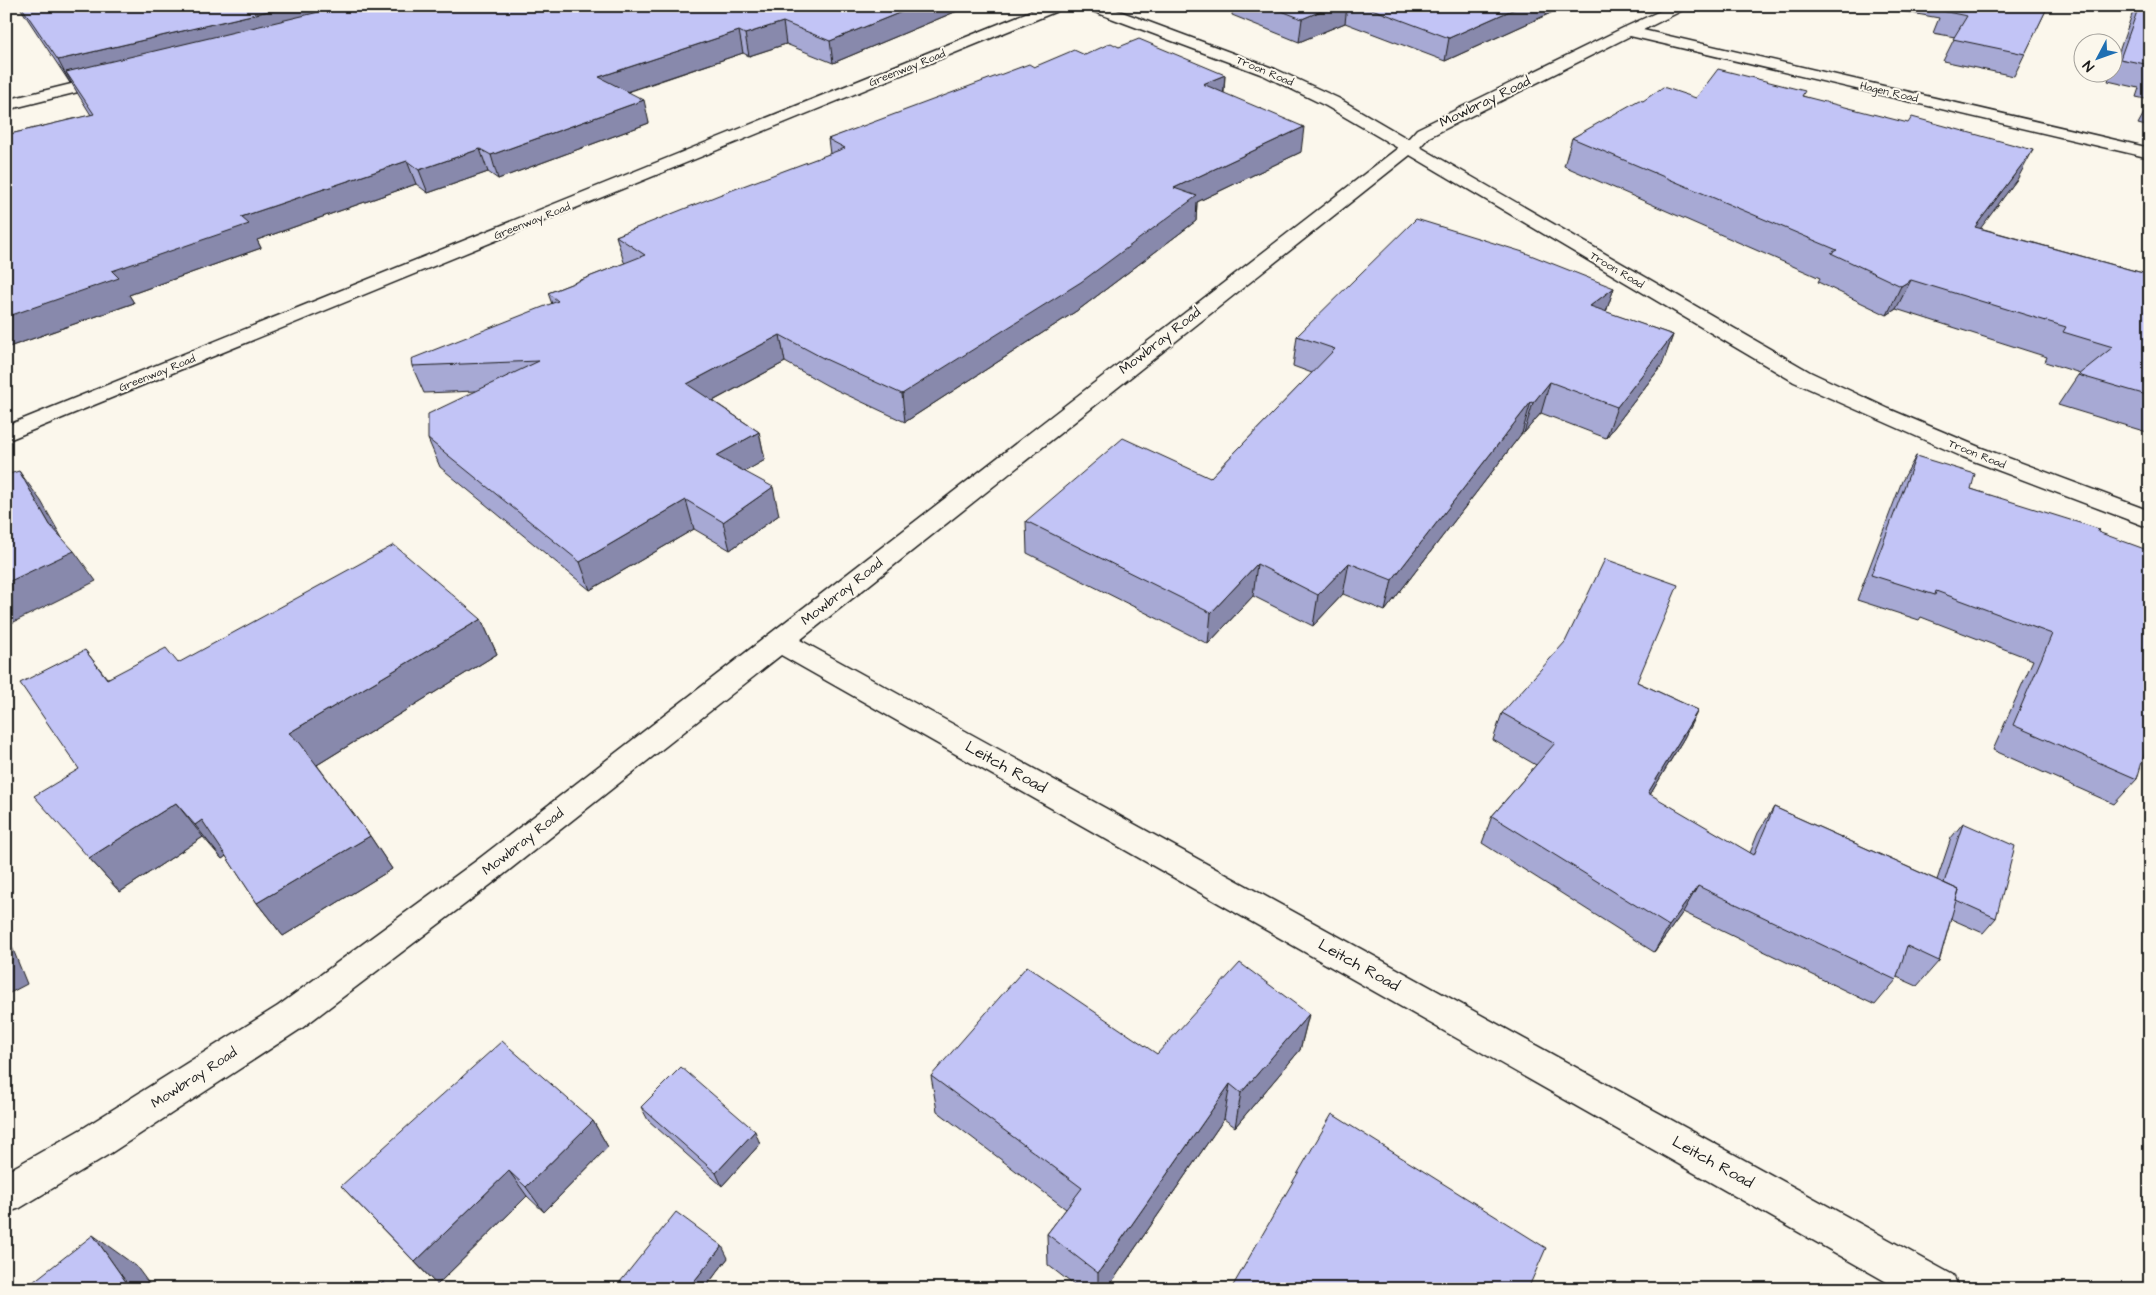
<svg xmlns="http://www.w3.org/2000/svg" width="2156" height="1295" font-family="'Architects Daughter',sans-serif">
  <rect width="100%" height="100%" fill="#fbf7ec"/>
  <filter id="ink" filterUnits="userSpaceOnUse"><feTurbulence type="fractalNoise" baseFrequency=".02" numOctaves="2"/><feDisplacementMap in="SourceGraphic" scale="10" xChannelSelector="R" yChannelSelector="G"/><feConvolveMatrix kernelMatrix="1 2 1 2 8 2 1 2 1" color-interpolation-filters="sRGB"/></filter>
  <g filter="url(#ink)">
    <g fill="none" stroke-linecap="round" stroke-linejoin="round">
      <defs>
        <path id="minor" d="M1043 6H1064L1062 9 6 441V426Z
          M1085 6H1106L1275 69 1338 98 1408 139 1417 129 1623 28 1671 6H1691L1643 30 2150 148V158L1630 36 1429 137 1420 147 1810 372 1889 409 1979 447 2150 511V528L1963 457 1794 382 1410 155 800 640 1953 1275 1959 1289H1899L781 655 498 879 302 1028 111 1153 20 1208 6 1213V1172L85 1127 278 1006 476 861 1398 148 1326 106 1263 75 1087 9Z
          M112 74 120 79 118 82 6 110V100Z"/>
      </defs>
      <use href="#minor" stroke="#1c1c1c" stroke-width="3"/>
      <use href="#minor" fill="#fbf7ec" fill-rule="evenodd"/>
    </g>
    <path fill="#a7a9d4" stroke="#1c1c1c" d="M19 6H969L833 63 786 44 749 56 743 53 628 92 649 123 498 179 488 172 428 193 416 184 257 240 261 248 129 295 134 303 6 348V135L91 115 78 94 71 82 70 83Z
      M1233 6H1566L1445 61 1345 23 1299 42 1232 15Z
      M1902 6H2048L2014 76 1943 61 1955 37 1933 33 1939 18 1900 11Z
      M2135 6H2150V100L2136 97 2139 88 2108 81 2111 72H2114V66Z
      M1119 47 1225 75 1224 93 1301 152 1197 202 1196 221 1081 308 905 422 828 386 785 362 713 401 759 432 765 460 745 471 779 515 730 550 694 529 590 590 440 467 428 439 476 391 424 393 412 366 552 304 548 293 625 263 624 262 616 236 830 154 828 139 1034 67Z
      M1803 96 2018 178 1980 228 2150 275V433L2058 405 2078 375 2080 373 2045 362 2047 357 1896 309 1887 315 1818 282 1820 278 1564 166 1572 138 1643 101 1696 98Z
      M2150 102V127L2138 124Z
      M1614 288 1606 312 1673 335 1662 365 1606 438 1541 413 1524 433H1522L1385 611 1343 594 1313 626 1253 596 1208 644 1027 553 1026 521 1210 478 1312 373 1293 366 1297 336Z
      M1916 456 1971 489 2098 532 2137 779 2114 804 1993 750 2033 660 1921 617 1919 620 1857 600 1902 481Z
      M481 619 497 654 317 765 370 836 392 869 283 936 257 903 226 856 222 859 203 837 120 892 89 858 79 769 85 650 107 678 178 663Z
      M1637 682 1698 710 1684 738 1650 795 1750 853 1758 833 1774 807 1937 880 1951 838 1963 823 1996 918 1983 933 1951 919 1939 961 1917 986 1897 977 1896 980 1875 1005 1683 912 1654 952 1482 843 1492 816 1536 765 1493 740 1502 713Z
      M1309 1014 1300 1050 1235 1127 1224 1119 1107 1289H1079L1048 1265 1047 1234 1066 1209 937 1111 931 1076 1157 1054Z
      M641 1107 760 1144 722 1186 648 1120Z
      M593 1121 608 1147 544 1212 527 1196 437 1285 341 1186Z
      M728 1258 704 1289H624L620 1282Z"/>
    <path fill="#8889ac" stroke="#1c1c1c" d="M290 6H387L66 72 71 82 70 83 58 60Z
      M916 6H969L833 63 830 41Z
      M1333 6H1347L1345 23 1299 42 1302 19Z
      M1521 6H1566L1445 61 1449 38Z
      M783 22 786 44 749 56 745 34Z
      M739 31 743 53 605 99 599 77Z
      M1225 75 1223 99 1203 84Z
      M644 100 649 123 498 179 491 155Z
      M1304 127 1301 152 1197 202 1196 221 1081 308 905 422 902 394 1174 188Z
      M480 149 488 172 428 193 419 170Z
      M2033 150 2018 178 1960 256 1975 227Z
      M407 161 416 184 257 240 261 248 129 295 134 303 6 348V317L112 271 241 217Z
      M1911 280 1896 309 1887 315 1901 286Z
      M1614 288 1604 318 1590 306Z
      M780 335 785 362 694 411 687 384Z
      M1673 335 1662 365 1606 438 1617 407Z
      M1550 382 1541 413 1524 433 1533 403Z
      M1531 402 1522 433 1385 611 1392 580Z
      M759 432 765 460 723 484 716 456Z
      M19 471 41 501 70 552 74 551 96 581 6 626V583L50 525Z
      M773 487 779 515 730 550 723 522Z
      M686 500 694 529 590 590 580 562Z
      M1349 563 1343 594 1313 626 1318 595Z
      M1257 564 1253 596 1208 644 1211 613Z
      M481 619 497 654 312 768 289 733Z
      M1698 710 1684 738 1635 820 1648 793Z
      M176 803 203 837 120 892 89 858Z
      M202 820 229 854 222 859 195 825Z
      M370 836 392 869 283 936 257 903Z
      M1698 886 1683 912 1654 952 1669 926Z
      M6 932 27 984 6 995Z
      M1309 1014 1300 1050 1235 1127 1241 1093Z
      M1230 1084 1224 1119 1107 1289H1098V1273Z
      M593 1121 608 1147 544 1212 526 1187Z
      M755 1131 760 1144 722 1186 716 1173Z
      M509 1171 527 1196 437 1285 415 1262Z
      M93 1235 136 1266 153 1289H131Z
      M722 1246 728 1258 704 1289H688Z"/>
    <path fill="#c2c4f6" stroke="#1c1c1c" d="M21 6H290L58 60Z
      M344 6H916L830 41 783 22 745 34 739 31 599 77 644 100 491 155 480 149 419 170 407 161 241 217 249 224 112 271 119 278 6 317V135L94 114 66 72Z
      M1269 6H1333L1302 19Z
      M1364 6H1521L1449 38Z
      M1945 6H2048L2025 54 1953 39 1967 16 1942 11Z
      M2139 6H2150V65L2120 59Z
      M1139 39 1225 75 1203 84 1304 127 1174 188 1197 196 1081 282 902 394 823 358 780 335 687 384 759 432 716 456 773 487 723 522 686 500 580 562 428 439V414L539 361 412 366 411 359 558 301 548 293 645 255 616 236 719 195 845 148 828 139 1029 64 1034 67 1074 50 1085 55 1111 43 1119 47Z
      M1718 69 1805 91 1802 96 1908 123 1912 117 2033 150 1975 227 2150 275V396L2078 375 2113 347 2063 332 2066 327 1911 280 1901 286 1831 253 1837 250 1572 138 1639 100 1643 101 1663 87 1696 98Z
      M1416 219 1523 252 1614 288 1590 306 1673 335 1617 407 1550 382 1533 403 1531 402 1392 580 1349 563 1318 595 1257 564 1211 613 1026 521 1123 438 1210 478 1335 349 1297 336Z
      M1916 456 1975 474 1971 489 2099 529 2098 532 2150 551V735L2137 779 2013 725 2052 634 1936 591 1935 595 1871 575Z
      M19 471 50 525 74 551 6 583V475Z
      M394 545 481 619 289 733 300 743 370 836 257 903 202 820 195 825 176 803 89 858 34 796 79 769 20 683 85 650 107 679 166 648 178 663Z
      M1605 559 1678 585 1637 682 1698 710 1648 793 1754 855 1774 807 1959 890 1939 961 1907 946 1896 980 1698 886 1669 926 1492 816 1555 743 1502 713 1565 642Z
      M1963 823 2015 846 1996 918 1956 900 1959 890 1944 883Z
      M1240 963 1309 1014 1241 1093 1230 1084 1098 1273 1047 1234 1082 1188 931 1076 1027 966 1157 1054Z
      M502 1041 593 1121 526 1187 509 1171 415 1262 341 1186Z
      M681 1067 755 1131 716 1173 641 1107Z
      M1332 1114 1546 1248 1528 1289H1231Z
      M676 1212 722 1246 688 1289H629L620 1282Z
      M93 1235 131 1289H24Z
      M383 1282 390 1289H377Z
      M1064 1285 1068 1289H1061Z"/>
  </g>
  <g text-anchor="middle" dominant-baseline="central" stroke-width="4" stroke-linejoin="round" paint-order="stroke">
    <g font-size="11" fill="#1c1c1c" stroke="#fbf7ec">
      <text transform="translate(907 68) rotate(-22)">Greenway Road</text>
      <text transform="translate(1265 71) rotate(23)">Troon Road</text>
      <text transform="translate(1889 92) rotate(13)">Hagen Road</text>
      <text transform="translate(532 221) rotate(-22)">Greenway Road</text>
      <text transform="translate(1617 270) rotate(31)">Troon Road</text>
      <text transform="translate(157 373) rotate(-22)">Greenway Road</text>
      <text transform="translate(1977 454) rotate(22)">Troon Road</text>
    </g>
    <g font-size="14" fill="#1c1c1c" stroke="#fbf7ec">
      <text transform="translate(1485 102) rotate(-26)">Mowbray Road</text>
      <text transform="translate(1160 341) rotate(-38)">Mowbray Road</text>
      <text transform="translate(842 592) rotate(-38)">Mowbray Road</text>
      <text transform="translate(523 842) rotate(-38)">Mowbray Road</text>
      <text transform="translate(194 1078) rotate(-33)">Mowbray Road</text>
    </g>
    <g font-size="16" fill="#1c1c1c" stroke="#fbf7ec">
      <text transform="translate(1006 767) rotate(29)">Leitch Road</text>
      <text transform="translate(1359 965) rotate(29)">Leitch Road</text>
      <text transform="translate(1713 1162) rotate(29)">Leitch Road</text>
    </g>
  </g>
  <rect width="2156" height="1295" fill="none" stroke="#fbf7ec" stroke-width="25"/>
  <rect x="12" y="12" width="2131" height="1270" fill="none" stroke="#1c1c1c" stroke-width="2" filter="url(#ink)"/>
  <g transform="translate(2098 58) rotate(229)"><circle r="24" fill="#fbf7ec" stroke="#a29f99"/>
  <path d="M0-4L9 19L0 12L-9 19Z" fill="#1f6fb2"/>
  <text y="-8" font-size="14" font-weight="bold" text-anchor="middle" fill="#1c1c1c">N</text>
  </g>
</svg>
